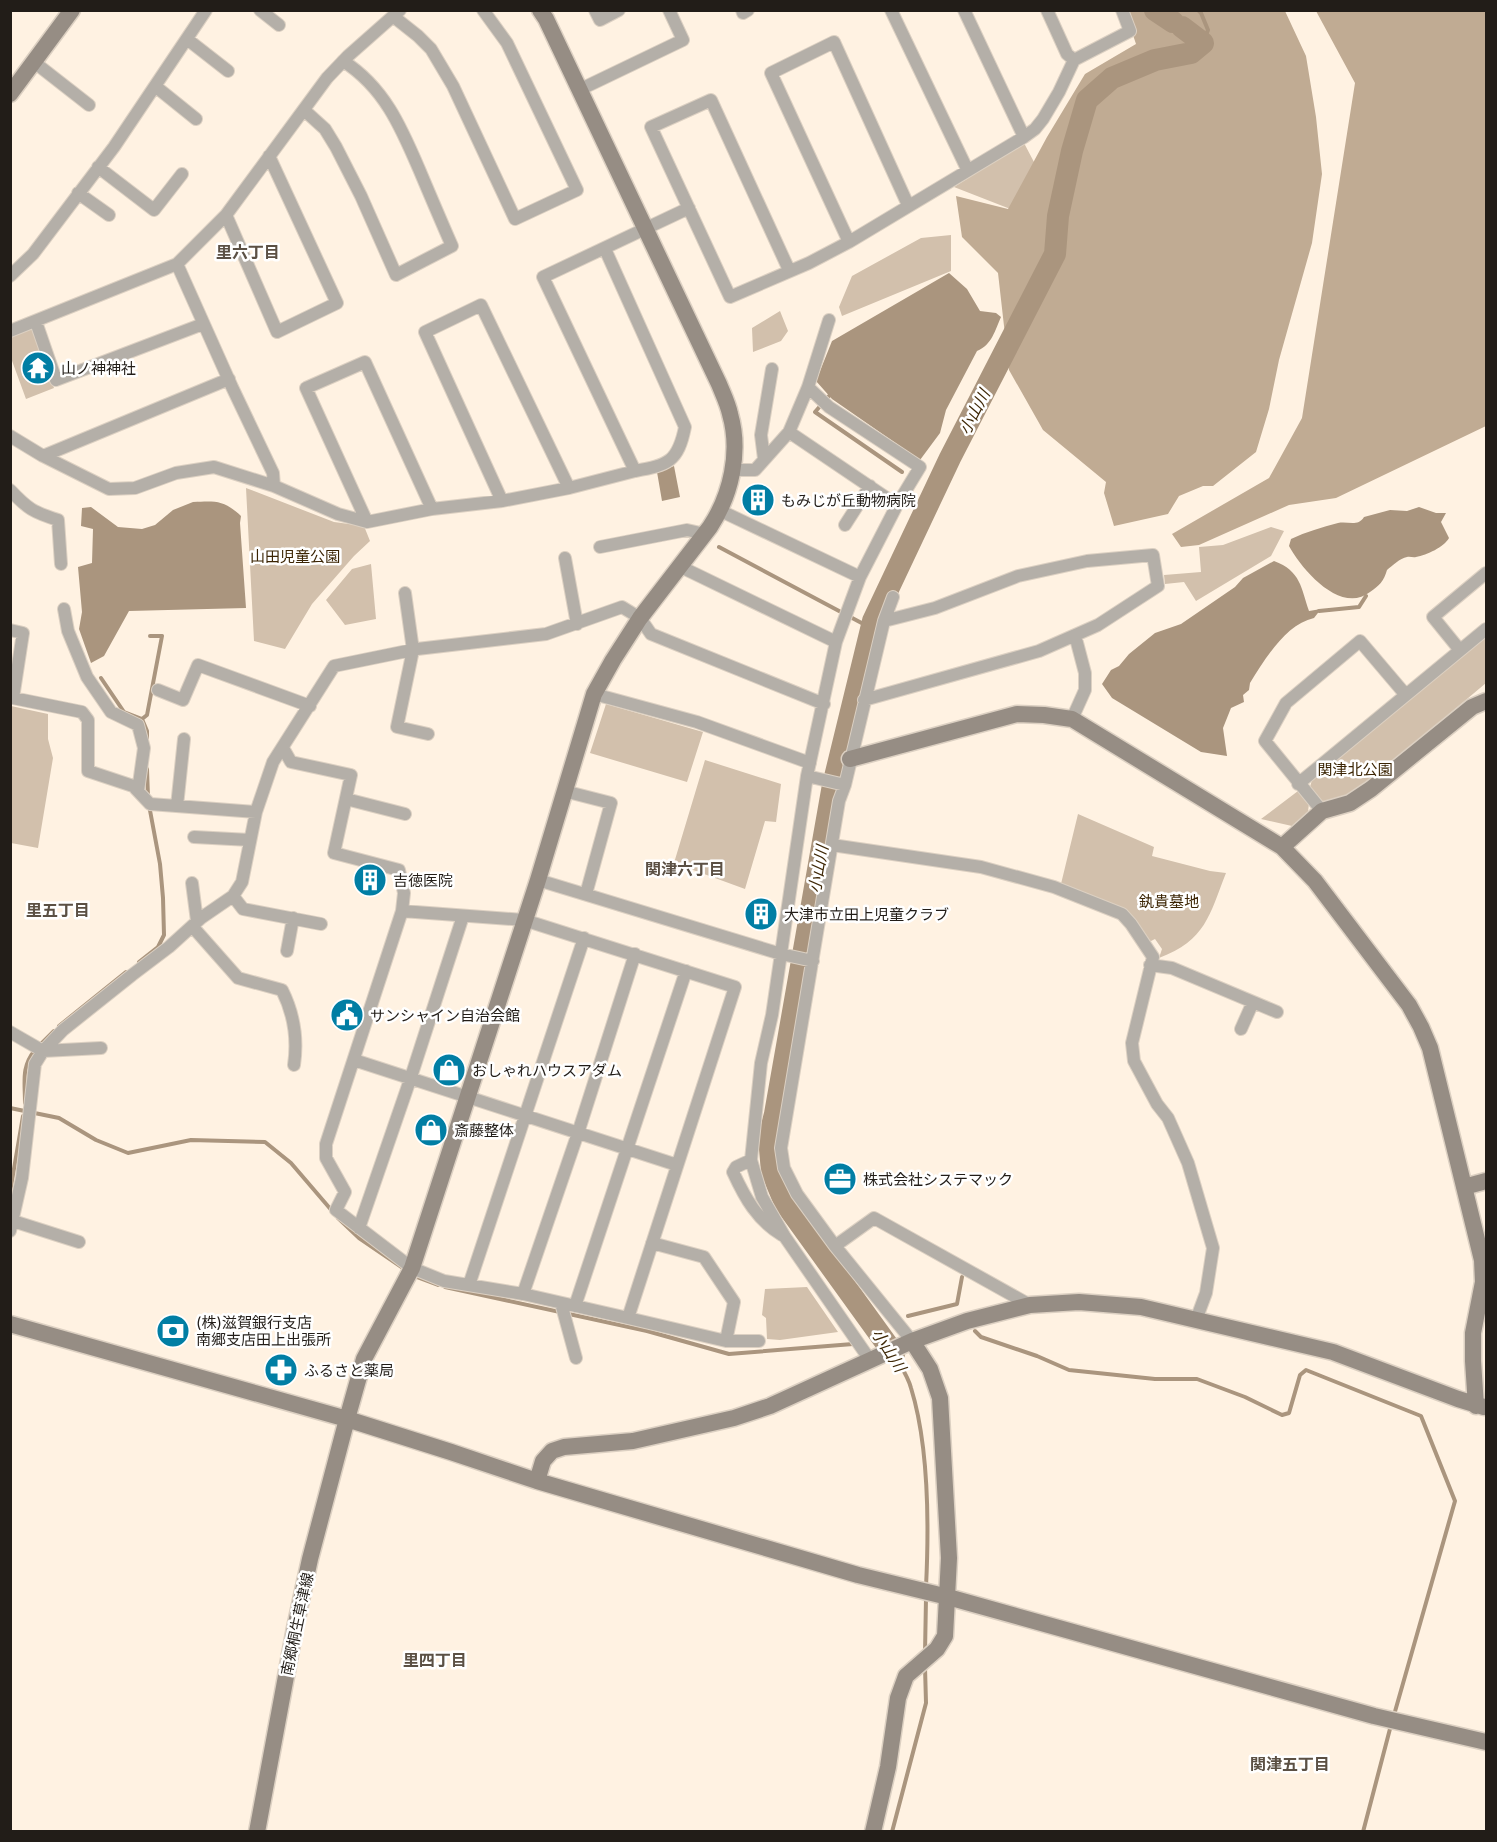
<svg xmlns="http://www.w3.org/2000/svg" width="1497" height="1842" font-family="Inter,'Noto Sans JP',sans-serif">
  <rect width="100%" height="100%" fill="#fff2e2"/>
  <path fill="#d2c0ac" d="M1024 143 1035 164 1018 212 954 187Z
    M951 235V271L842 316 839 307 852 276 921 238Z
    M780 311 788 331 781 341 753 352 752 328Z
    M32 329 54 388 26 399 11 358V337Z
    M246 488 334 522 364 526 370 541 354 556 312 604 285 649 254 641Z
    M1271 527 1284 531 1271 556 1196 601 1184 582 1165 584 1164 575 1201 572 1199 547 1223 545Z
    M371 564 376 619 345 625 326 600 352 569Z
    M1486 637V683L1354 794 1331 804 1321 801 1310 787 1312 780Z
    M606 704 703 732 687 782 590 753Z
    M11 706 48 714V739L53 758 38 848 11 843Z
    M705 760 781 784 776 822 765 821 745 889 674 863Z
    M1298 791 1309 803 1308 812 1292 826 1261 819Z
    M1078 814 1154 847 1152 856 1210 871 1226 873C1209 916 1206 940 1159 958L1162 949 1155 939 1151 941 1144 939 1126 914 1060 888Z
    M807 1287 838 1332 780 1340 767 1339 766 1318 762 1315 765 1289Z"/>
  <path fill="#c0ab93" d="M1125 11H1285L1306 56 1316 117 1322 174 1312 243 1279 360 1269 409 1256 452 1213 486H1203L1179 496 1168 514 1114 526 1104 493 1106 482 1043 430 1009 370 998 273 962 237 956 196 1008 209 1047 137 1085 74 1136 44Z
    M1316 11H1486V426L1336 498 1289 505 1199 545 1181 547 1172 534 1269 478 1302 418 1355 83Z"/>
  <path fill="#aa957e" d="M949 273 967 289 980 311 996 313 1001 317C995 330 992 345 977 351L946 410 940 433 920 460 832 399 816 381 832 341Z
    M674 466 680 497 662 501 657 472Z
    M193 502C216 501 224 500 241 516L240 523 246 608 129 611 104 656 91 663 79 629 82 612 78 567 92 563 93 529 81 526 82 508 91 507 118 527 142 529 155 525 173 510Z
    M1419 507 1436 513H1446L1441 522 1449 538C1444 547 1427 555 1416 557 1413 558 1410 556 1407 557 1400 558 1392 566 1387 570 1384 581 1379 586 1370 592 1341 615 1302 570 1289 546L1291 539C1306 532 1322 527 1338 523 1348 521 1358 527 1364 517L1390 510 1407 511Z
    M1274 561C1301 571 1301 588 1309 611L1321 609 1314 618C1286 624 1265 659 1250 683L1249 690 1243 695 1244 702 1231 708 1223 728 1227 756 1201 752 1112 698 1102 684 1111 670 1119 666 1129 654 1155 633 1181 624 1235 587 1243 578Z"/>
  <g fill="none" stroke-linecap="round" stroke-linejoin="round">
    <path stroke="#aa957e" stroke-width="4" d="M1198 10 1201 13 1208 30 1203 43
      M829 396 815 412 902 472
      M719 547 871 628
      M1319 611 1359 607 1366 596
      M101 678 124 712 142 719 147 731V741
      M142 719 147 715 162 636H150
      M147 769 148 797
      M139 962 158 947 164 935 163 898 160 864 149 805
      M59 1026 126 972
      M40 1045 54 1031
      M25 1103C25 1082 21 1067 35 1050
      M10 1108 59 1118 96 1140 128 1153 191 1140 265 1142 291 1163 333 1212
      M10 1192 23 1116
      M338 1218 359 1238 403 1268
      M414 1276 438 1285
      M445 1287 647 1331 729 1354 853 1344
      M908 1316 957 1304 962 1277
      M975 1331 981 1337 1037 1356 1069 1370 1155 1379H1197L1245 1397 1282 1415 1289 1413 1300 1375 1306 1370 1421 1416 1455 1501 1394 1715
      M894 1354C900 1365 908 1376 911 1388 929 1446 929 1526 926 1587
      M925 1653 926 1598
      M892 1832 926 1703 925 1667
      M1363 1832 1391 1725"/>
    <path stroke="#aa957e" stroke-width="22" d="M1155 10 1173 22
      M894 1354 785 1203 772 1172 769 1137 775 1114 833 785 873 621 950 458 1055 254 1058 216 1072 151 1087 100 1112 78 1155 60 1191 53 1203 43 1182 27"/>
    <defs>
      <path id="street" d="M260 10 279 25
        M595 10 600 20 619 10
        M742 10 743 13 748 10
        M891 10 967 169
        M964 10 1024 137
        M394 17 418 36 431 49 453 86 515 219 577 190 507 43 483 10
        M187 39 228 71
        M1074 60 1130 31 1122 10
        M34 62 89 105
        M155 86 196 119
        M581 89 683 40 669 10
        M304 110 325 129 336 147 361 196 396 275 452 246C441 221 430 195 419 169 401 127 384 87 343 61
        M98 167 154 210 182 174
        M78 193 109 215
        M226 215 277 332 337 303 269 156
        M849 242 771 73 834 42 908 205
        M605 249 685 427C678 462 668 465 635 471
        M177 264 232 387 273 473 274 486
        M789 270 711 100 651 127 730 297 809 263 849 242 1024 137 1035 129 1043 119 1059 92 1074 60 1067 54 1047 10
        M10 276 33 254 114 147 206 10
        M36 322 56 380 203 324
        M10 331 177 264 226 215 327 78 348 56 400 10
        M808 387 829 407 920 467 897 505 860 577 836 642
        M789 432 897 505
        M10 436 43 456 109 489 135 488 176 473 214 467 274 486 338 514 367 522 432 509 502 501 569 488 635 471 543 277 689 208
        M43 456 229 379
        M764 459 761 435 772 369
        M732 470H755L789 432 808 387 829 320
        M10 490C28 509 33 512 58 520L61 564
        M502 501 425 332 481 305 569 488
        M721 511 860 577
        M367 522 306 388 365 362 432 509
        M845 525 870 486
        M600 547 687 530 705 534
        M565 558 577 624
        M681 567 836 642 807 776 772 1015 761 1063 751 1160 762 1197 785 1237 870 1360
        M405 593 413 650 397 727 428 734
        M893 597 884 621 845 785 839 801 781 1148 784 1168 797 1194 835 1246 912 1341
        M64 609 68 631 87 677 111 712 138 725 144 748 138 791
        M10 630 23 633 13 698 82 712 88 720V771L133 786 150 804 256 812
        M1459 649 1433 617 1486 573
        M158 690 183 700 198 665 310 706
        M594 694 697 722 810 763
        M864 700 1039 651 1098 625 1158 586 1153 555 1087 561 1018 576 935 608 884 621
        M1072 719 1085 690V673L1075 635
        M283 748 291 762 351 775 334 853 399 870 404 893 402 911
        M807 776 845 785
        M1298 784 1486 629
        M564 791 611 803 586 894
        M346 799 405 814
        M177 806 184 739
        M1322 811 1265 741 1286 703 1360 641 1405 694
        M194 837 250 840
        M832 845 981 867 1054 887 1122 914 1131 924 1153 957 1132 1043 1134 1061 1157 1104 1168 1118 1188 1163 1213 1248 1206 1293 1196 1320
        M538 880 781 954 813 961
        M192 883 197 921
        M233 896 243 909 321 924
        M402 911 524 920 735 987 628 1318 523 1294 444 1281 412 1268 336 1210 345 1192 326 1158V1144Z
        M192 926 238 978 282 990C294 1014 298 1038 294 1065
        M287 951 293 918
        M1150 965 1172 968 1277 1012
        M1241 1029 1253 1002
        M10 1032 43 1051 101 1048
        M354 1060 677 1165
        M751 1160 736 1167 733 1172C745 1198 757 1220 782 1235
        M13 1221 79 1242
        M359 1228 411 1077 463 916
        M10 1231 22 1178 35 1064 43 1051 63 1030 132 975 169 947 201 918 233 896 242 882 256 812 273 762 334 666 417 649 546 634 622 607 640 618 651 634 824 704
        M835 1246 874 1218 1030 1305
        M469 1285 584 938
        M523 1294 578 1133 635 954
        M561 1303 576 1358
        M575 1306 686 971
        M628 1318 726 1341 734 1302 704 1257 652 1243
        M726 1341H759"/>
      <path id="secondary" d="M10 94 72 10
        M850 759 1017 714 1044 715 1072 719 1282 847 1315 881 1409 1005 1421 1027 1430 1048 1482 1260 1483 1282 1473 1333V1361L1476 1406
        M1282 847 1322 811 1350 803 1371 789 1472 707 1486 701
        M1464 1187 1486 1181
        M10 1324 347 1419 451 1452 537 1481 858 1575 948 1597 1374 1716 1486 1742
        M537 1481 543 1461 552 1451 564 1447 633 1441 734 1418 770 1406 912 1341 967 1321 1030 1305 1079 1302 1141 1307 1333 1352 1458 1399 1484 1407
        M257 1832 295 1628 310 1559 347 1419 364 1359 412 1268 538 880 594 694 613 660 640 618 710 527C731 495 741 452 730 414 728 404 723 394 719 384L546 19 540 10
        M873 1832 888 1767 898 1698 906 1676 937 1649 945 1636 949 1558 940 1398 930 1369 912 1341"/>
    </defs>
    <use href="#street" stroke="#dcd0c2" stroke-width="14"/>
    <use href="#secondary" stroke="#dcd0c2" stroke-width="19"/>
    <use href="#street" stroke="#b4afa8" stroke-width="12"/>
    <use href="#secondary" stroke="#968d84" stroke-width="16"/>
  </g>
  <defs>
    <symbol id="temple-disc" viewBox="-11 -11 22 22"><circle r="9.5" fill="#017ea4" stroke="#fff"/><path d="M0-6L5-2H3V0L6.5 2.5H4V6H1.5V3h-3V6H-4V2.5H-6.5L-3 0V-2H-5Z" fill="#fff"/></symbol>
    <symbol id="building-disc" viewBox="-11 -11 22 22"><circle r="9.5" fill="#017ea4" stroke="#fff"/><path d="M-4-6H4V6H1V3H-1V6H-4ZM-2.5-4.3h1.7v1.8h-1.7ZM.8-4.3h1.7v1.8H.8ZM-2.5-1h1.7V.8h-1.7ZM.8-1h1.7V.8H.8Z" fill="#fff"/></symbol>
    <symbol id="civic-disc" viewBox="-11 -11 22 22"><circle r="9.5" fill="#017ea4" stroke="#fff"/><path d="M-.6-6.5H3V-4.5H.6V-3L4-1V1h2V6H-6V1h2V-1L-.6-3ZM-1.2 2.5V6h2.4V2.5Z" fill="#fff"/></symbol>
    <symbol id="shop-disc" viewBox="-11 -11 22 22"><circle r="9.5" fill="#017ea4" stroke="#fff"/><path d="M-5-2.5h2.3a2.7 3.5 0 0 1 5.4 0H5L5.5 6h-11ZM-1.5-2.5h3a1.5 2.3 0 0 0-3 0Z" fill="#fff"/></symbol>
    <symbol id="office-disc" viewBox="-11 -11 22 22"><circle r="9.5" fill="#017ea4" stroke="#fff"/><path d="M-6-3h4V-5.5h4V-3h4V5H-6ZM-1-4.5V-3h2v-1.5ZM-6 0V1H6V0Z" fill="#fff"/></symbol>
    <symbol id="bank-disc" viewBox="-11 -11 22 22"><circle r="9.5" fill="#017ea4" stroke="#fff"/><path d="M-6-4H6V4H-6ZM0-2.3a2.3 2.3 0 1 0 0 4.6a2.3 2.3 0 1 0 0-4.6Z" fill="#fff"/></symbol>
    <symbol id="pharmacy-disc" viewBox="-11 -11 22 22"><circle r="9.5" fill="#017ea4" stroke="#fff"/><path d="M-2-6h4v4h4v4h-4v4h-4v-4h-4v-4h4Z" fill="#fff"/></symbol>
  </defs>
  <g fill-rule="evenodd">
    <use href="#temple-disc" x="19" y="349" width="38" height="38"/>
    <use href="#building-disc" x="739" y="481" width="38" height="38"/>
    <use href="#building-disc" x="351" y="861" width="38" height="38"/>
    <use href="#building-disc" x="742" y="895" width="38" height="38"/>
    <use href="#civic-disc" x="328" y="996" width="38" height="38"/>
    <use href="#shop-disc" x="430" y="1051" width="38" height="38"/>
    <use href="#shop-disc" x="412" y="1111" width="38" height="38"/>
    <use href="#office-disc" x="821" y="1160" width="38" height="38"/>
    <use href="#bank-disc" x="154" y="1312" width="38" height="38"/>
    <use href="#pharmacy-disc" x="262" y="1351" width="38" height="38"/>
  </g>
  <g text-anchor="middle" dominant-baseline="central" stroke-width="5" stroke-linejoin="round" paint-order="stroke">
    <g font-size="15" fill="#221d18" stroke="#fff" text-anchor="start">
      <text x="61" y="368">山ノ神神社</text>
      <text x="781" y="500">もみじが丘動物病院</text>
      <text x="393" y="880">吉徳医院</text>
      <text x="784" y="914">大津市立田上児童クラブ</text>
      <text x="370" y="1015">サンシャイン自治会館</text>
      <text x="472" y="1070">おしゃれハウスアダム</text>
      <text x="454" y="1130">斎藤整体</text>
      <text x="863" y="1179">株式会社システマック</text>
      <text x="196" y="1322">(株)滋賀銀行支店<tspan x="196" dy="17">南郷支店田上出張所</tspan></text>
      <text x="304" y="1370">ふるさと薬局</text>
    </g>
    <g font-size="15" fill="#3b2403" stroke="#fff">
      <text x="295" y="556">山田児童公園</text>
      <text x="1355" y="769">関津北公園</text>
      <text x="1169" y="901">釻貴墓地</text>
    </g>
    <g font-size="15" fill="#221d18" stroke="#fff">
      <text transform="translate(297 1624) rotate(-78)">南郷桐生草津線</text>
    </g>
    <g font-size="16" font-weight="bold" fill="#5b5044" stroke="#fff">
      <text x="248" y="252">里六丁目</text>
      <text x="685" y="869">関津六丁目</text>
      <text x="58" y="910">里五丁目</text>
      <text x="435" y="1660">里四丁目</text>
      <text x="1290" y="1764">関津五丁目</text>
    </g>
    <g font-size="16" font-style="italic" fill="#3f2807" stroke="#fff">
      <text transform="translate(974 412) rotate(-63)">小山川</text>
      <text transform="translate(818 869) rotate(-80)">小山川</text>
      <text transform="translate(889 1350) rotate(57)">小山川</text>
    </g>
  </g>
  <rect width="1497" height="1842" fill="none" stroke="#221d18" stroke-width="24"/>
</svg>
